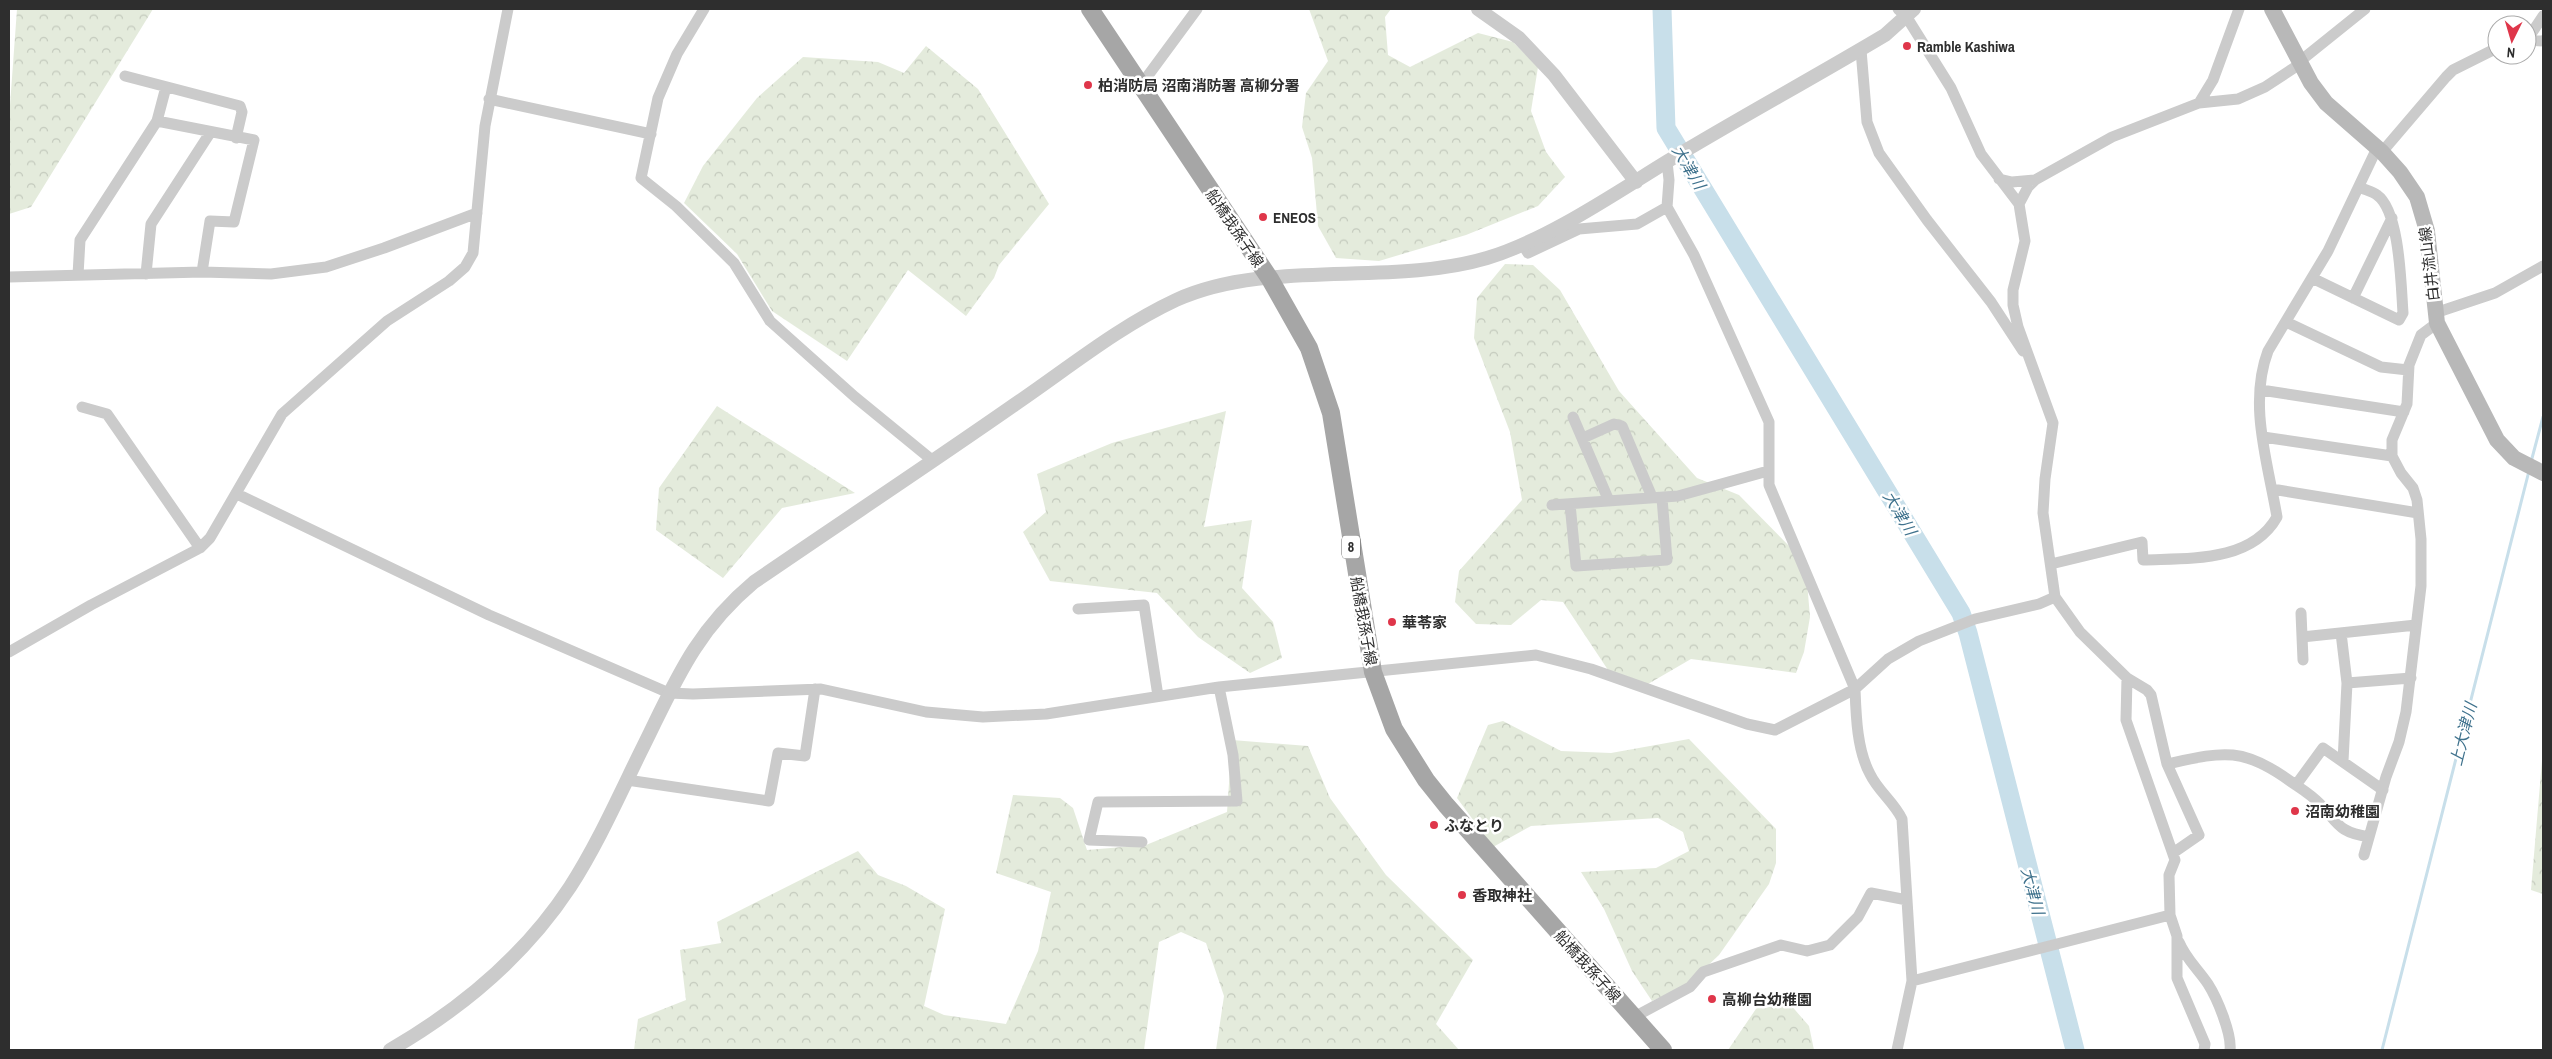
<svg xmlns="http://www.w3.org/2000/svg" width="2552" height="1059" font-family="'Archivo Narrow','Noto Sans JP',sans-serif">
  <defs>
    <pattern id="forest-crowns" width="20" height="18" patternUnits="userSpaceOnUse" patternTransform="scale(1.25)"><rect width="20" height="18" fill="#e4ebdc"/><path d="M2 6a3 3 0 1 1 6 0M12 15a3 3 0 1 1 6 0" fill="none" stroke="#c4cabd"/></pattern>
  </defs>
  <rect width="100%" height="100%" fill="#fff"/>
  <path fill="url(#forest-crowns)" d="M17 9H153L31 207 9 214V119Z
    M1309 9H1391L1385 17 1388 55 1410 67 1478 33 1513 42 1538 67 1531 111 1546 152 1565 177 1538 206 1466 235 1379 261 1336 258 1318 226 1312 158 1302 127 1306 93 1328 61Z
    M926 46 978 89 1049 204 999 265 994 278 966 316 908 270 847 361 772 311 737 254 684 203 703 166 757 98 803 57 878 62 904 73Z
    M1505 264 1533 265 1560 290 1619 391 1697 478 1739 495 1794 551 1807 582 1810 617 1804 652 1796 673 1691 659 1648 684 1608 670 1563 602 1541 600 1511 625 1476 624 1455 602 1459 571 1522 500 1510 432 1474 338 1477 298Z
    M717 406 855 493 782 508 723 578 656 530 659 488Z
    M1226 411 1204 527 1252 520 1242 588 1273 622 1282 658 1250 673 1198 637 1157 593 1050 581 1023 532 1046 512 1037 474 1112 443Z
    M1503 721 1561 751 1611 753 1689 739 1776 829V863L1769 884 1719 955 1687 985 1652 1001 1632 971 1604 909 1581 872 1656 868 1689 851 1683 832 1658 818 1531 826 1493 847 1457 798 1488 725Z
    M1232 740 1308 746 1330 798 1386 875 1473 960 1436 1024 1459 1050H1216L1224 996 1206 943 1181 932 1159 942 1144 1050H634L638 1019 686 1000 680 950 721 943 717 922 858 851 878 875 906 886 945 909 924 1006 944 1015 1006 1024 1038 951 1051 892 996 873 1013 795 1060 798 1073 808 1087 850 1146 845 1227 812Z
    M2543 749V894L2531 890Z
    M1760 1003H1789L1809 1026 1814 1050H1728Z"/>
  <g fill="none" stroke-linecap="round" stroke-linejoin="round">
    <path stroke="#c8dfea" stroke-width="3" d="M2531 462 2543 417
      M2382 1050 2529 471"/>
    <path stroke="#c8dfea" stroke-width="19" d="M1662 9 1666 128 1961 613 1968 633 2075 1050"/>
    <path stroke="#cbcbcb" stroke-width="11" d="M704 9 677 54 658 98 641 178 676 206 734 263 770 321 855 397 932 460
      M2527 40 2543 16
      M2527 40 2543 41
      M1861 50 1867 122 1879 153 1927 220 1991 302 2023 351
      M2299 62 2365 9
      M125 76 240 106 242 112 236 138
      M1141 85 1197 9
      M489 99 651 134
      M2199 103 2238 99 2265 87 2300 64
      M157 121 254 140 234 222 210 221 202 272
      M2382 152 2446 77 2453 70 2497 48
      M1667 162 1669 180 1667 207 1694 255 1769 422V485L1855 689C1856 716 1857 750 1870 774 1878 791 1894 802 1902 819L1912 981 1897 1050
      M1999 179 2012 182 2035 180
      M2019 204 2028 187 2035 180 2112 137 2199 103 2213 80 2239 9
      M1523 245 1528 253 1579 229 1637 224 1667 207
      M146 274 151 224 210 133
      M78 275 80 240 157 121 166 87
      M9 277 202 272 271 274 326 267 384 248 477 213
      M2312 278 2399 320 2403 313C2401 286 2400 211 2377 195 2372 191 2365 190 2359 187
      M2353 298 2392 218
      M2435 313 2495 293 2543 266
      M2286 322 2381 367 2408 370
      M2261 390 2404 412
      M82 407 107 414 200 548
      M1573 417 1609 501
      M2263 437 2392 456
      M1583 438 1614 424 1622 426 1652 497
      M2272 489 2418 513
      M237 494 489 615 669 693 693 694 821 689 926 712 983 717 1046 714 1219 687 1536 655 1591 669 1747 724 1775 730 1855 689 1888 659 1919 641 1975 619 2039 604 2055 597 2043 513 2045 479 2053 423 2018 327 2013 305V290L2025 241 2019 204 1981 154 1951 88 1906 16 1898 9
      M1570 504 1576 566 1667 560 1662 498
      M1552 505 1678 496 1768 471
      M2051 564 2142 542 2143 560C2188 558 2251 563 2277 517 2268 463 2248 404 2268 351L2328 251 2377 148
      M2055 597 2080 632 2127 678 2126 720 2175 860 2169 875 2170 915 2177 936V978L2205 1044 2204 1050
      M1078 609 1144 605 1158 696
      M2301 613 2303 660
      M2341 633 2347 683
      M2302 637 2416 625
      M9 652 91 605 200 548 210 538 282 414 387 321 449 281 465 267 473 253 485 126 508 9
      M2127 678 2147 690 2151 695 2167 764 2199 835 2173 853
      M2343 761 2347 683 2411 678
      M2167 764C2222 752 2242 746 2290 781 2300 788 2312 795 2320 804 2339 824 2338 832 2369 837
      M627 780 769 801 778 753 805 756 815 689
      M2296 785 2323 748 2383 790
      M1142 842 1089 840 1098 802 1237 801 1233 755 1219 687
      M2364 855 2386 777 2399 742 2406 712 2421 586V539L2417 500 2413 488 2401 473 2392 456V440L2407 404 2409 365 2421 335 2437 323
      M2179 942C2186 959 2198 969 2208 984 2217 998 2232 1034 2230 1050
      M1912 981 2170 915
      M1634 1017 1690 987 1703 972 1781 945 1807 951 1830 945 1858 917 1871 893 1907 900"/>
    <path stroke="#cbcbcb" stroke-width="14" d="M1478 9 1519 38 1554 75 1636 182
      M390 1050C461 1009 524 957 570 887 597 845 618 798 640 753 674 685 693 633 754 582 840 523 928 465 1014 405 1067 369 1118 327 1176 300 1268 258 1389 287 1487 258 1547 240 1614 194 1668 161 1739 118 1813 78 1885 35L1914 9"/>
    <path stroke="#b8b8b8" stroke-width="16" d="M2272 9 2311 83 2326 103 2382 152 2400 172 2417 197 2427 231 2437 323 2497 440 2514 458 2543 473"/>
    <path stroke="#a6a6a6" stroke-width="18" d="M1090 9 1270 279 1309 348 1331 413 1373 672 1394 729 1426 780 1446 805 1663 1050"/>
  </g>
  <g fill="#df364a" stroke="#fff" stroke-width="2">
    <circle cx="1907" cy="46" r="5"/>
    <circle cx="1088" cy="85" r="5"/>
    <circle cx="1263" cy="217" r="5"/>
    <circle cx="1392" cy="622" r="5"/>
    <circle cx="2295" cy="811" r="5"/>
    <circle cx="1434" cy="825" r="5"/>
    <circle cx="1462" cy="895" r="5"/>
    <circle cx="1712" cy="999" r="5"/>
  </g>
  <g text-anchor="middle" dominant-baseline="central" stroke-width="5" stroke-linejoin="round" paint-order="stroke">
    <rect fill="#fff" stroke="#6d6d6d" stroke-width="1" x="1342" y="535.5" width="18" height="23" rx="4"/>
    <g font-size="14" font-weight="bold" fill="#2e2e2e">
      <text x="1351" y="547">8</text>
    </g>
    <g font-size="15" font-weight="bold" fill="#2e2e2e" stroke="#fff" text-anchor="start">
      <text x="1917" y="46">Ramble Kashiwa</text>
      <text x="1098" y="85">柏消防局 沼南消防署 高柳分署</text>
      <text x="1273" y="217">ENEOS</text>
      <text x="1402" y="622">華苓家</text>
      <text x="2305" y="811">沼南幼稚園</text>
      <text x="1444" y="825">ふなとり</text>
      <text x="1472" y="895">香取神社</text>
      <text x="1722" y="999">高柳台幼稚園</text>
    </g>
    <g font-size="15" fill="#2e2e2e" stroke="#fff">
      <text transform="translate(1235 228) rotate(56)">船橋我孫子線</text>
      <text transform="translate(2429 264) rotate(-97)">白井流山線</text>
      <text transform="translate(1364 621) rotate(80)">船橋我孫子線</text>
      <text transform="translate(1588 966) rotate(48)">船橋我孫子線</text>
    </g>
    <g font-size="16" font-style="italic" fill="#3f728d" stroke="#fff">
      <text transform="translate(1689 167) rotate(59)">大津川</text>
      <text transform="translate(1900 513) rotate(59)">大津川</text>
      <text transform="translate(2463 734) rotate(-76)">上大津川</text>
      <text transform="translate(2033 891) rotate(75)">大津川</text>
    </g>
  </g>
  <rect width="2552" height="1059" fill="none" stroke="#2e2e2e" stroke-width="20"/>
  <g transform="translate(2512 40) rotate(185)"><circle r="24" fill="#ffffff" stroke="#ababab"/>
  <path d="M0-4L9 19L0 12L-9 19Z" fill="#df364a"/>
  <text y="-8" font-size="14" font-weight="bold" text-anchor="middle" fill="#2e2e2e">N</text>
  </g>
</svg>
